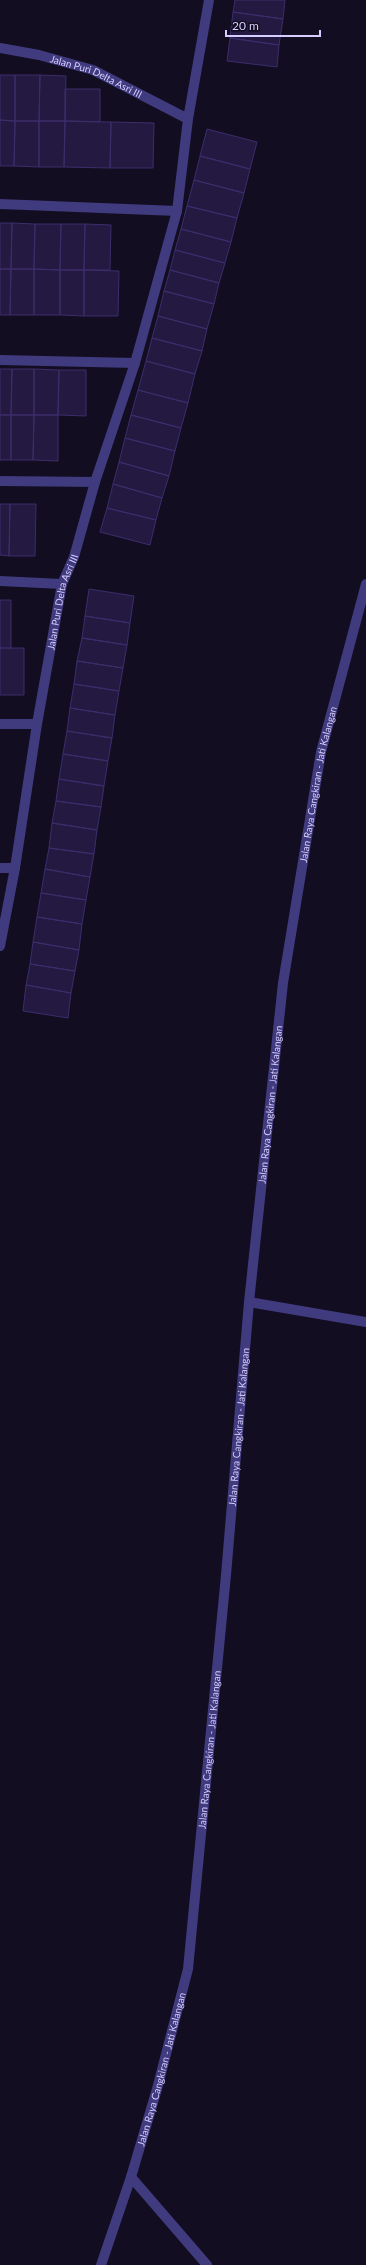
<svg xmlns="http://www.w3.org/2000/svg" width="366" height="2265" font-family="Lato,sans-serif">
  <rect width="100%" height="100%" fill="#120d20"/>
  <path fill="#241a41" stroke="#3c2d6c" d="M235 0H285L283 19 233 12Z
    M233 12 283 19 279 45 230 38Z
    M230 38 279 45 277 67 227 61Z
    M0 75H15V121L0 120Z
    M15 75H40L39 121H15Z
    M40 75 66 76 65 121H39Z
    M65 89H100V122L65 121Z
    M0 120 15 121 14 166H0Z
    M15 121H39V167L14 166Z
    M39 121H65L64 167H39Z
    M65 121 111 122 110 168 64 167Z
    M111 122 154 123 153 168H110Z
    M207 129 257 142 250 169 200 156Z
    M200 156 250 169 244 193 194 180Z
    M194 180 244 193 237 218 187 206Z
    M187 206 237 218 231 242 181 229Z
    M0 223H12L11 269H0Z
    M12 223 35 224 34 269H11Z
    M35 224H61L60 270 34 269Z
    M61 224H85L84 270H60Z
    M85 224 111 225 110 270H84Z
    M181 229 231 242 225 263 175 250Z
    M175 250 225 263 219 283 170 270Z
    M0 269H11L10 315H0Z
    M11 269H34V315H10Z
    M34 269 60 270V315H34Z
    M60 270H84V316L60 315Z
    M84 270 119 271 118 316H84Z
    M170 270 219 283 214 304 164 291Z
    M164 291 214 304 207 329 158 316Z
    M158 316 207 329 202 351 152 338Z
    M152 338 202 351 195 374 146 361Z
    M146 361 195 374 188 403 138 390Z
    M0 369H12L11 415H0Z
    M12 369H34V415H11Z
    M34 369 59 370 58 415H34Z
    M59 370H86V416L58 415Z
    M138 390 188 403 181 428 131 415Z
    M0 415H11V460H0Z
    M11 415H34L33 460H11Z
    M34 415H58V461L33 460Z
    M131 415 181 428 175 451 125 438Z
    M125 438 175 451 169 476 119 462Z
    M119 462 169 476 162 498 113 484Z
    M113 484 162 498 156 520 107 508Z
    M0 504H10L9 556 0 555Z
    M10 504H36L35 556H9Z
    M107 508 156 520 150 545 100 532Z
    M89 589 134 596 130 623 85 616Z
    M0 600H11V648H0Z
    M85 616 130 623 127 645 82 638Z
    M82 638 127 645 123 668 77 661Z
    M0 648H24V695H0Z
    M77 661 123 668 119 691 74 684Z
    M74 684 119 691 115 715 70 708Z
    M70 708 115 715 112 738 67 731Z
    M67 731 112 738 108 761 63 754Z
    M63 754 108 761 104 786 59 779Z
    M59 779 104 786 101 807 56 801Z
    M56 801 101 807 97 830 52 823Z
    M52 823 97 830 94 854 49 848Z
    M49 848 94 854 90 877 45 869Z
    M45 869 90 877 86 900 41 893Z
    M41 893 86 900 82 924 37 917Z
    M37 917 82 924 79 950 33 942Z
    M33 942 79 950 75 971 30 964Z
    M30 964 75 971 71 993 26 985Z
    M26 985 71 993 68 1018 23 1011Z"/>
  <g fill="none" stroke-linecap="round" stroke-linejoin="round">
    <g stroke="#403a7e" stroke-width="10">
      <path id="s1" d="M0 48 39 55 93 70 188 119"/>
      <path d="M0 204 177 211"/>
      <path d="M0 360 135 363"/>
      <path d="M0 481 95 482"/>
      <path d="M0 581 62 584"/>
      <path d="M0 724H37"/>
      <path d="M0 868H15"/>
      <path id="s2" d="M0 946 15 868 37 724 62 584 74 557 95 482 135 363 177 211 188 119 209 0"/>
      <path d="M249 1302 366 1322"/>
      <path d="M131 2177 207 2265"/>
    </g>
    <path stroke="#403a7e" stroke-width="10" id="s3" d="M101 2265 131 2177 157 2089 188 1969 226 1575 249 1302 283 983 321 752 366 584"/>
  </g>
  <g text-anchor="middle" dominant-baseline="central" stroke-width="4" stroke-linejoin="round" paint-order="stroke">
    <g font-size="10" fill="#d6cefe" stroke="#120d20">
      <text stroke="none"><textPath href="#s1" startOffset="101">Jalan Puri Delta Asri III</textPath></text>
      <text stroke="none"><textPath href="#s2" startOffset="350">Jalan Puri Delta Asri III</textPath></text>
      <text stroke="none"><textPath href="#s3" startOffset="1501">Jalan Raya Cangkiran - Jati Kalangan</textPath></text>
      <text stroke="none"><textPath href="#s3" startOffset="1177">Jalan Raya Cangkiran - Jati Kalangan</textPath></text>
      <text stroke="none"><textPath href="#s3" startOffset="853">Jalan Raya Cangkiran - Jati Kalangan</textPath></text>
      <text stroke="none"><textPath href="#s3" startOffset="529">Jalan Raya Cangkiran - Jati Kalangan</textPath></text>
      <text stroke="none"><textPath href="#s3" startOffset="205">Jalan Raya Cangkiran - Jati Kalangan</textPath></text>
    </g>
  </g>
  <path d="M226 30v6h94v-6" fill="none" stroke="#d6cefe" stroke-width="2"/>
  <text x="232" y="30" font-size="12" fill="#d6cefe" stroke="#120d20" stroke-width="3" paint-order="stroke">20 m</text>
</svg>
